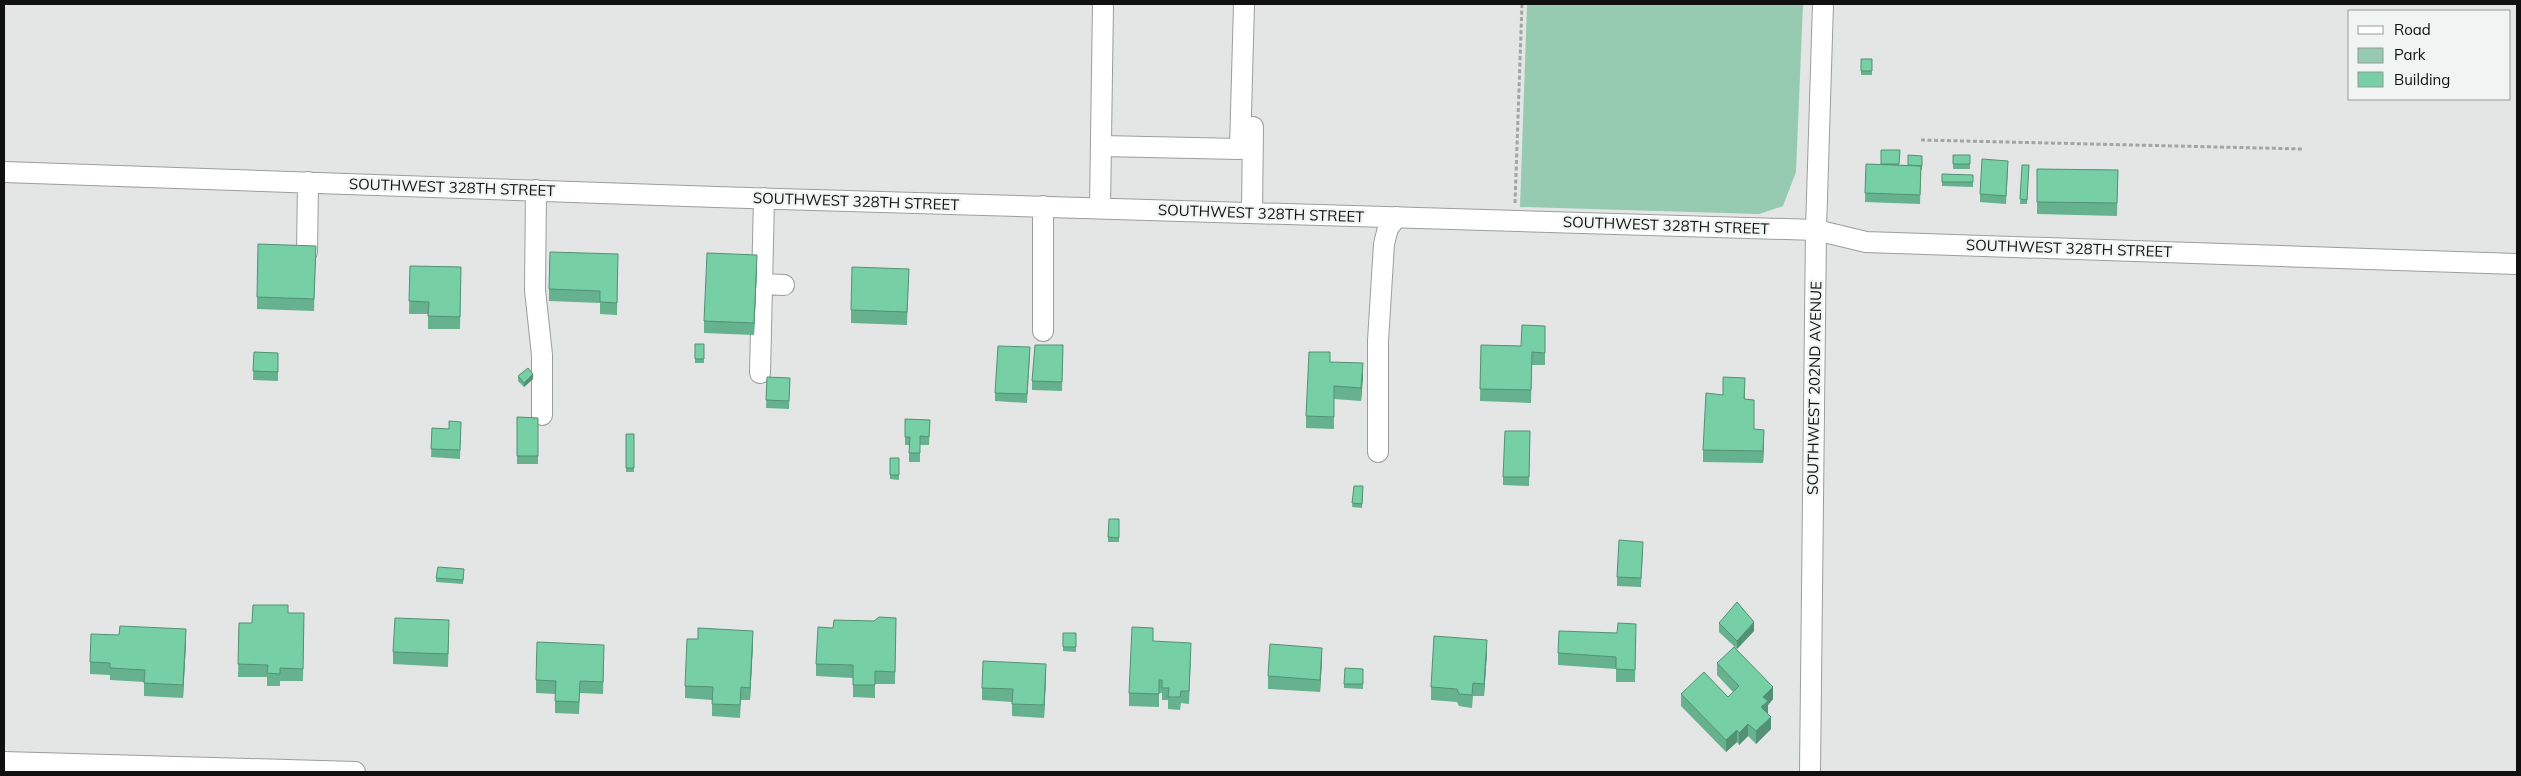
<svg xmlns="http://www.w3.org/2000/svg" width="2521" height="776" font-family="Mulish,sans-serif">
  <rect width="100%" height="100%" fill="#e3e6e5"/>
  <path fill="#97cbb1" d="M1527 4H1803L1796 172 1783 206 1759 214 1520 207Z"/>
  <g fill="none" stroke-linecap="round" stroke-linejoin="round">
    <defs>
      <path id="minor" d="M1101 146 1240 149 1244 4
        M4 172 716 197 1816 230 1866 242 2517 264
        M536 190 535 290 542 355V415
        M1043 206V331
        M1100 208 1103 4
        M1252 213 1253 127
        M307 252 308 182
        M762 284 784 285
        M760 373 764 198
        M1378 452V341L1384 244 1388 228 1397 217
        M4 762 355 772
        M1810 772 1816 230 1823 4"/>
    </defs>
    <use href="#minor" stroke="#9b9e9c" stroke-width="22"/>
    <path stroke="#a3a5a4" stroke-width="3" stroke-dasharray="4 2.5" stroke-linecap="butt" d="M1921 140 2303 149
      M1515 203 1522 4"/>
    <use href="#minor" stroke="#fff" stroke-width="20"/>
  </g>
  <path fill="#66b28f" d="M1861 59H1872V75H1861Z
    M1881 150H1900L1899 165 1908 166 1922 156V170H1921L1920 204 1865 202 1866 164 1881 165Z
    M1953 155H1970V169H1953Z
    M2022 165H2029L2027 204H2020Z
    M2008 169 2006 204 1980 202V194Z
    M2037 169 2118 170 2117 216 2037 214Z
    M1942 174 1973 175V187L1942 186Z
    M316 246 314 311 257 309V297Z
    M410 266 461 267 460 329H428V314H409Z
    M618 267 617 315 600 314V303L549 301V289Z
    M757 268 754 335 704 333V321Z
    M909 269 907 325 851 323V310Z
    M1545 326V365H1532L1531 403 1480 401 1481 345 1521 346Z
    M695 344H704V363H695Z
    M1063 345 1062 391 1032 390V381Z
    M254 352 278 353V381L253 380Z
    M1030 355 1027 403 995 401V393Z
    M1330 362 1363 376 1361 401 1334 399V429L1306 428V416Z
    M518 376 533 379 524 387 518 381Z
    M767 377 790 378 789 409 766 408Z
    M1745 390V399L1754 429 1764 443 1763 463 1703 462V450L1723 395Z
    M517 417 538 418V464H517Z
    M905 419 930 420 929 445H920V462H909V445H905Z
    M461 422 460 459 431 457 432 428 449 429Z
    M1530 431 1529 486 1503 485V477Z
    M626 434H634V472H626Z
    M890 458H899V480L890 479Z
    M1354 486H1363L1362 508 1352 507Z
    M1119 519V542H1108V537Z
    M1643 550 1641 587 1617 586V577Z
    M464 574 463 584 436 582V578Z
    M288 613H304L303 681H280V686H267V677H238L239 623H252Z
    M896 618 895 684H875V698L853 697V678L816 676V664L833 628Z
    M1719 623 1754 631 1737 649 1719 632Z
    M449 633 448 667 393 664V652Z
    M1076 633V652L1063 651V647Z
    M119 635 186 641 183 698 144 696V682L110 680V675L90 674V662Z
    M1636 636 1635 682H1616V669L1558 665V653Z
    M1153 641 1191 655 1189 704 1181 703 1180 710 1168 709V700H1162V693H1159V707L1129 706V693Z
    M753 643 750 700H741L740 718 712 716V700L685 698V686Z
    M1487 652 1484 696H1473L1472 708 1459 706 1457 702 1431 700V687Z
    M604 658 603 694 580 693 579 714 555 713V694L536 693V680Z
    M1322 660 1320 692 1268 689V676Z
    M1717 663 1773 699 1768 705V714L1771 729 1756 744 1748 736 1739 745 1737 742 1726 752 1681 706V694L1728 697 1733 692 1717 675Z
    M1363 669V689L1344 688V684Z
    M1046 676 1044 718 1012 716V702L982 700V688Z"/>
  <path fill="#539174" d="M757 255V268L754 335V323Z
    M1363 363V376L1361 401V388Z
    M533 374V379L524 387V383Z
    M1764 430V443L1763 463V451Z
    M1754 622V631L1737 649V641Z
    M186 629V641L183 698V685Z
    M753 631V643L750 700V688Z
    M1487 640V652L1484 696V684Z
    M1322 648V660L1320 692V680Z
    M1046 664V676L1044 718V705Z
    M1773 687V699L1768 705V714L1761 707 1763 697Z
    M1771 717V729L1756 744V731Z
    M1748 724V736L1739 745V733Z
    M1737 730V742L1726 752V740Z"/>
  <path fill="#77cfa6" stroke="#539174" d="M1861 59H1872V71H1861Z
    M1881 150H1900L1899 164H1881Z
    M1908 155 1922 156V166L1908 165Z
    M1953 155H1970V164H1953Z
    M1982 159 2008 161 2006 196 1980 194Z
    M1866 164 1921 166 1920 195 1865 193Z
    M2022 165H2029L2027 200 2020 199Z
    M2037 169 2118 170 2117 203 2037 202Z
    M1942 174 1973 175V182H1942Z
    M258 244 316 246 314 299 257 297Z
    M550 252 618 254 617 303 600 302V291L549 289Z
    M707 253 757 255 754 323 704 321Z
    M410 266 461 267 460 317 428 316 429 302 409 301Z
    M852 267 909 269 907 312 851 310Z
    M1522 325 1545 326V353L1532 352 1531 390 1480 389 1481 345 1521 346Z
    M695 344H704V359H695Z
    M1035 345H1063L1062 382 1032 381Z
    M998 346 1030 347 1027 394 995 393Z
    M254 352 278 353V372L253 371Z
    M1309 352H1330V362L1363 363 1361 388 1334 386V417L1306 416Z
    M528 368 533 374 524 383 518 376Z
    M767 377 790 378 789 401 766 400Z
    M1723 377 1745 378 1744 399 1754 400V429L1764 430 1763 451 1703 450 1706 393 1723 395Z
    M517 417 538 418V456H517Z
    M905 419 930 420 929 437 920 436V453H909L910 437H905Z
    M449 421 461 422 460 450 431 449 432 428 449 429Z
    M1505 431H1530L1529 477H1503Z
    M626 434H634V468H626Z
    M890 458H899V475H890Z
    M1354 486H1363L1362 504 1352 503Z
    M1109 519H1119V538L1108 537Z
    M1619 540 1643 542 1641 578 1617 577Z
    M438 567 464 569 463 580 436 578Z
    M1737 602 1754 622 1737 641 1719 623Z
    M253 605H288V613H304L303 669 280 668V674L267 673 268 665 238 664 239 623H252Z
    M879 617 896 618 895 672 875 671V685H853V665L816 664 818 627 833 628 834 620 874 621Z
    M395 618 449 620 448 654 393 652Z
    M1618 623 1636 624 1635 670 1616 669V657L1558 653 1559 631 1617 633Z
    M120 626 186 629 183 685 144 683 145 670 110 668V663L90 662 91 634 119 635Z
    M1132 627 1153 628V641L1191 643 1189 691H1181L1180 697H1168L1169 688H1162V680H1159V694L1129 693Z
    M698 628 753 631 750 688 741 687 740 705 712 704 713 687 685 686 687 639H698Z
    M1063 633H1076V647H1063Z
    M1434 636 1487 640 1484 684 1473 683 1472 695 1459 694 1457 689 1431 687Z
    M537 642 604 645 603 682 580 681 579 702 555 701 556 681 536 680Z
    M1270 644 1322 648 1320 680 1268 676Z
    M1734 647 1773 687 1763 697 1768 701 1761 707 1771 717 1756 731 1748 724 1739 733 1737 730 1726 740 1681 694 1704 672 1728 697 1739 686 1717 663Z
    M983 661 1046 664 1044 705 1012 704 1013 689 982 688Z
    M1345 668 1363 669V684H1344Z"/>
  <g text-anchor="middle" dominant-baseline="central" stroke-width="4.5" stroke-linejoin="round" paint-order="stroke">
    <g font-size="15" fill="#0f100f" stroke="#f0f4f2">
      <text transform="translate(452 187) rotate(2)">SOUTHWEST 328TH STREET</text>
      <text transform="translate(856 201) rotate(2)">SOUTHWEST 328TH STREET</text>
      <text transform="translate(1261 213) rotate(2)">SOUTHWEST 328TH STREET</text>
      <text transform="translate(1666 225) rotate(2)">SOUTHWEST 328TH STREET</text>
      <text transform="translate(2069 248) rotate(2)">SOUTHWEST 328TH STREET</text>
      <text transform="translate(1814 388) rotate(-89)">SOUTHWEST 202ND AVENUE</text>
    </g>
  </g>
  <rect width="2521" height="776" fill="none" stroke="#0f100f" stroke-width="10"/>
  <rect x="2348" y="10" width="162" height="90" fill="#f0f4f2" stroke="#969997"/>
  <rect x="2358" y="26" width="25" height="8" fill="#ffffff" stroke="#969997"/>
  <text x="2394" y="35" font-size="15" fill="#0f100f">Road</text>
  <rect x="2358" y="48" width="25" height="15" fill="#97cbb1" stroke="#969997"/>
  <text x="2394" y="60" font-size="15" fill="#0f100f">Park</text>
  <rect x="2358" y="72" width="25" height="15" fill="#77cfa6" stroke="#969997"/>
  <text x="2394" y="85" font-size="15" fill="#0f100f">Building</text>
</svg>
